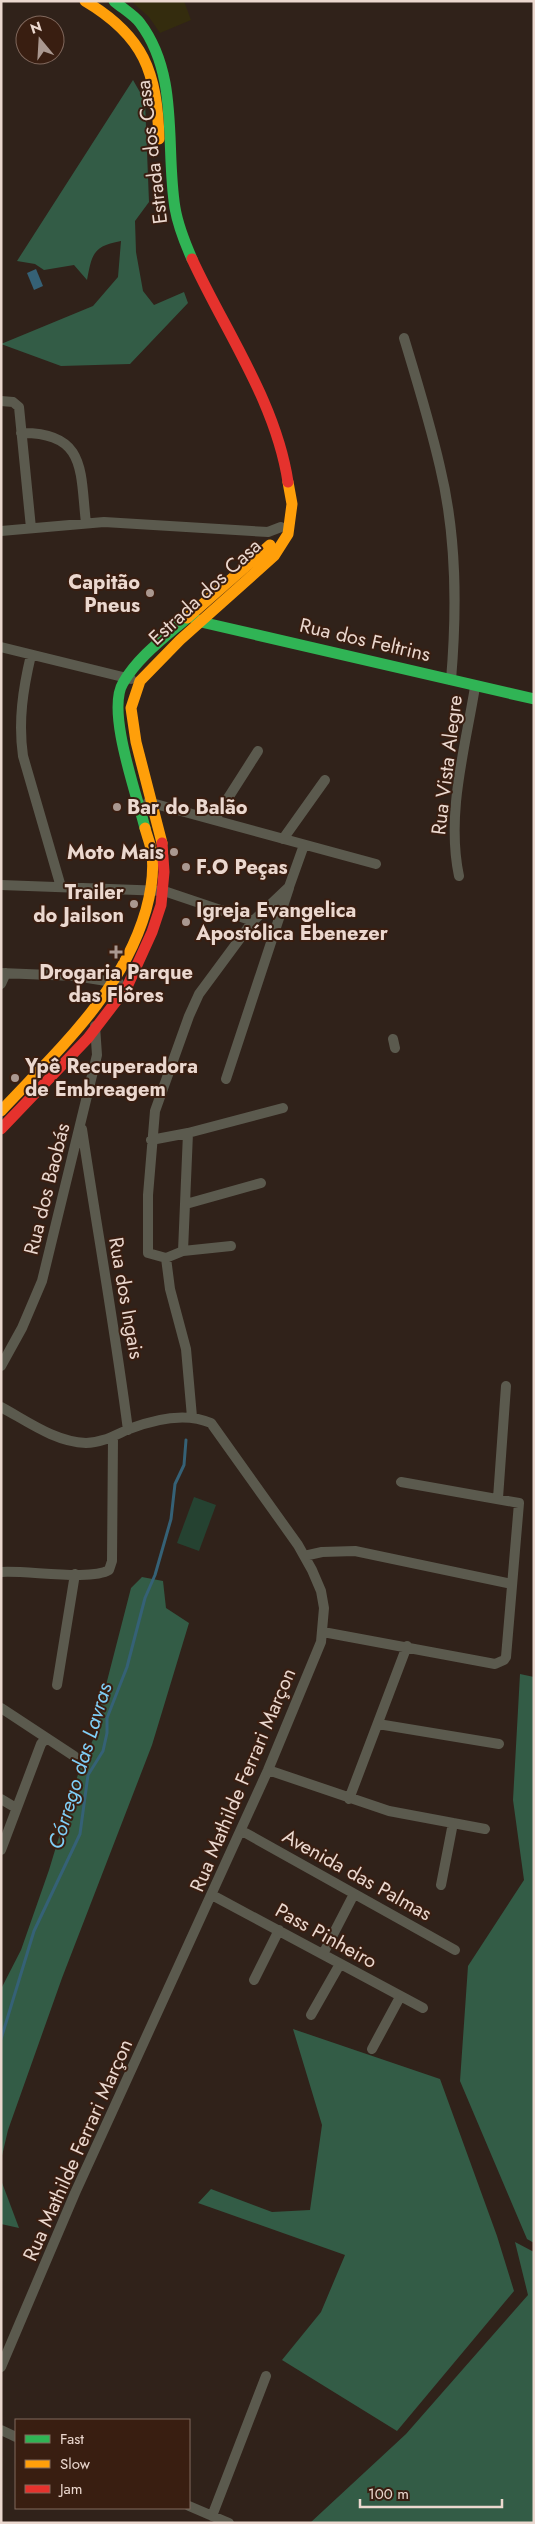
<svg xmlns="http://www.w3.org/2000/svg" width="535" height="2524" font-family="Jost,sans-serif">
  <rect width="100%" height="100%" fill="#30221a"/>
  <path fill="#254231" d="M194 1497 216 1505 199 1551 177 1543Z"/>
  <path fill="#335c46" d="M133 80 145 101 149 202 135 221 136 252 143 291 154 305 184 292 188 303 130 364 61 366 1 344 93 306 118 277 121 241C93 246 92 254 87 280L74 265 44 270 35 264 17 261Z
    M142 1577 163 1581 166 1608 189 1623 152 1745 62 1978 8 2130 1 2160V1989L21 1950 49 1870 79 1771 100 1724 97 1720 131 1588Z
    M520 1674 534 1677V2243L527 2239 460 2081 468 1966 524 1880 513 1800Z
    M293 2029 440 2079 497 2236 514 2291 397 2431 282 2360 321 2312 345 2255 198 2203 211 2189 272 2212 310 2210 322 2125Z
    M1 2180 19 2228 1 2224Z
    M515 2242 534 2252V2523H310L406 2434 528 2295Z"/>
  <path fill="#342c0e" d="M131 1H184L191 20 160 33 149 17Z"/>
  <path fill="#356176" d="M36 269 43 286 34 290 27 273Z"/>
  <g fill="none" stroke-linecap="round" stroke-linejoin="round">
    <path stroke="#356176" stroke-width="3" d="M1 2039 34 1931 80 1834 88 1775 103 1751 107 1733V1718L127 1667 145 1598 155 1575 171 1519 175 1484 184 1465 186 1440"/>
    <path stroke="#5b5a4e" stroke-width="10" d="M404 338C417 381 430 423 440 467 457 537 457 609 451 680
      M1 401 13 402 19 407 31 528
      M21 433C87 432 80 472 86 523
      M1 531 104 522 268 532 281 527
      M1 647 131 679
      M31 655C23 689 18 721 23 756L61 887
      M148 802 376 864
      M214 820 258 751
      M283 839 325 780
      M459 876C446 814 465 749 475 687
      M1 885 164 891 253 921
      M1 973 75 976 119 983
      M1 984 6 973
      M393 1039 395 1048
      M226 1079 289 888
      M82 1129C97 1229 115 1329 128 1430
      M151 1140 188 1133 283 1108
      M186 1204 261 1183
      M231 1246 183 1251 166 1258 148 1253V1195L155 1111 189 1016 199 994 253 921 289 887 304 845
      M183 1251 188 1133
      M166 1258 170 1289 186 1349 192 1417
      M1 1366 22 1328 42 1281 97 1055 95 1026
      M1 1407C27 1421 55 1442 86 1443 102 1443 115 1435 129 1429 155 1419 186 1412 211 1423L298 1545 312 1570 321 1591 324 1608 321 1642 268 1770 75 2193 1 2367
      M498 1498 506 1386
      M304 1556 322 1552 355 1551 512 1584
      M1 1572C26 1570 91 1581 109 1570L112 1561 113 1438
      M323 1632 495 1664 504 1660 506 1657 519 1503 401 1482
      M57 1685 75 1574
      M1 1708 74 1756
      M378 1724 499 1744
      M268 1770 389 1811 485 1829
      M1 1799 16 1808
      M349 1799 407 1646
      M242 1831 455 1950
      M1 1850 41 1744 46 1738
      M441 1885 453 1823
      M212 1895 423 2008
      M323 1954 354 1894
      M254 1980 279 1930
      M311 2015 340 1964
      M372 2049 400 1997
      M1 2430 16 2437
      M189 2506 229 2523
      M212 2516 266 2376"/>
    <path stroke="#30b455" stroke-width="11" d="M114 1C122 8 134 15 140 23 180 76 165 147 175 208 178 226 185 243 192 259
      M192 617 201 622 534 699
      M145 828C137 795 106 711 123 683 138 657 164 638 187 618"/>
    <path stroke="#ff9f0a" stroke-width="11" d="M85 1C144 36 157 72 159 139
      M187 618 270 545
      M162 843 136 742 131 708 140 681 180 640 274 556 288 534 292 504 288 482
      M1 1111C58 1050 122 993 146 910 151 892 154 872 152 854 151 845 147 836 145 828"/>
    <path stroke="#e5322d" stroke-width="11" d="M192 259C225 331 276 402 288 482
      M1 1129 88 1038 127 987 152 932 161 905 164 872 162 843"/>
  </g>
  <g fill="#aa9890" stroke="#391e11" stroke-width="2">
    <circle cx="150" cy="593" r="5"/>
    <circle cx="117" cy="807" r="5"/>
    <circle cx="174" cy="852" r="5"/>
    <circle cx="186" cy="867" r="5"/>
    <circle cx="134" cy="904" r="5"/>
    <circle cx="186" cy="922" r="5"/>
    <path d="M113.5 944.5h5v5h5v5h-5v5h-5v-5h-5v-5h5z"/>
    <circle cx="15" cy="1078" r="5"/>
  </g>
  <g text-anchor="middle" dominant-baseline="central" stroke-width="4" stroke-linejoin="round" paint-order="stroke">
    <g font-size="20" fill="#ebd8cf" stroke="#391e11">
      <text transform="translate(152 152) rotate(-97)">Estrada dos Casa</text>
      <text transform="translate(205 592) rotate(-43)">Estrada dos Casa</text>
      <text transform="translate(365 640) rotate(13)">Rua dos Feltrins</text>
      <text transform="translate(447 765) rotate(-83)">Rua Vista Alegre</text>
      <text transform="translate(47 1189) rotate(-76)">Rua dos Baobás</text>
      <text transform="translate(126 1298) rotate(80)">Rua dos Ingais</text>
      <text transform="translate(243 1780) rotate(-67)">Rua Mathilde Ferrari Marçon</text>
      <text transform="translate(357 1875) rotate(29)">Avenida das Palmas</text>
      <text transform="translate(326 1936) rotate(29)">Pass Pinheiro</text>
      <text transform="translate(78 2150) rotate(-66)">Rua Mathilde Ferrari Marçon</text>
    </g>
    <g font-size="20" font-weight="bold" fill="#ebd8cf" stroke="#391e11" text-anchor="start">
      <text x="140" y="582" text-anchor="end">Capitão<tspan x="140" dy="23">Pneus</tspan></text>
      <text x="127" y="807">Bar do Balão</text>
      <text x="164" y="852" text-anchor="end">Moto Mais</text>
      <text x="196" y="867">F.O Peças</text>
      <text x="124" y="892" text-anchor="end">Trailer<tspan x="124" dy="23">do Jailson</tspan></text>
      <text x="196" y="910">Igreja Evangelica<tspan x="196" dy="23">Apostólica Ebenezer</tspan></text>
      <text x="116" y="972" text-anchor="middle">Drogaria Parque<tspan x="116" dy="23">das Flôres</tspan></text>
      <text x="25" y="1066">Ypê Recuperadora<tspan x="25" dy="23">de Embreagem</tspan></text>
    </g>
    <g font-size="21" font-style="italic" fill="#7fcef6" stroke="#391e11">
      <text transform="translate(80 1766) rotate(-73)">Córrego das Lavras</text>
    </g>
  </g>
  <rect width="535" height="2524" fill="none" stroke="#ebd8cf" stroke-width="5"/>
  <rect x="15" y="2419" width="175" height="90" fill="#391e11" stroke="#80685d"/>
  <rect x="25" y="2435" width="25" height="8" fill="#30b455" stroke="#80685d"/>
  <text x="60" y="2444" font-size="15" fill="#ebd8cf">Fast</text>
  <rect x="25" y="2460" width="25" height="8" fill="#ff9f0a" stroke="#80685d"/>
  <text x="60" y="2469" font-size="15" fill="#ebd8cf">Slow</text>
  <rect x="25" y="2485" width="25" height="8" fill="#e5322d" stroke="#80685d"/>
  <text x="60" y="2494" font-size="15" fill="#ebd8cf">Jam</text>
  <g transform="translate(40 40) rotate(342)"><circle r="24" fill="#391e11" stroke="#80685d"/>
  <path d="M0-4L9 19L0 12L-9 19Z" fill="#aa9890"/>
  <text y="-8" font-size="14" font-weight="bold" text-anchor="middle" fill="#ebd8cf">N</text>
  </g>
  <path d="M360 2499v8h142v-8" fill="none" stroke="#ebd8cf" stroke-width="2.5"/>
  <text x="368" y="2499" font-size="15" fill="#ebd8cf" stroke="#391e11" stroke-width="4" paint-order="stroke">100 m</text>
</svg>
